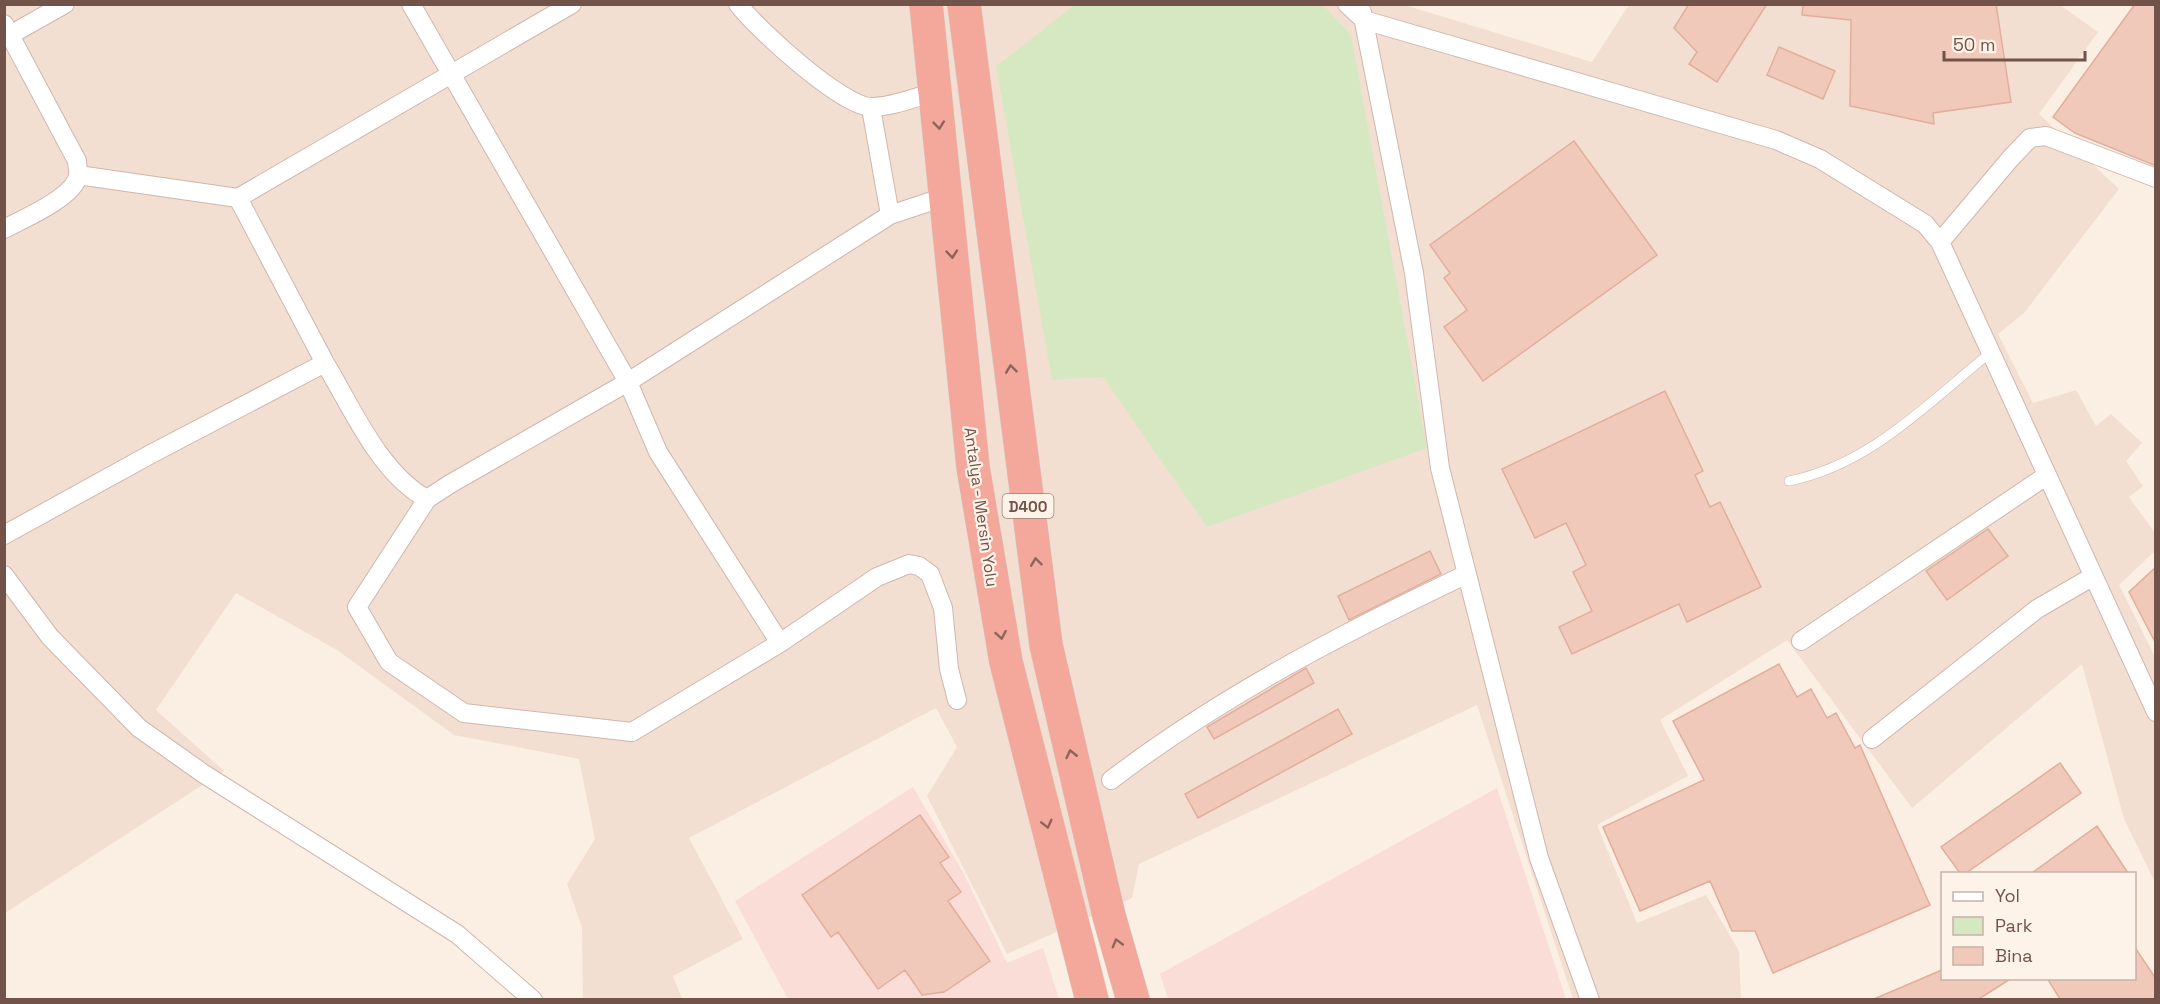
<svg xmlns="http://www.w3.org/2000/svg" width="2160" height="1004" font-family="'Space Grotesk',sans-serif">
  <rect width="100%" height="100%" fill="#fbeee3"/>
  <path fill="#f3dfd1" d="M1401 4 1592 62 1629 5H2060L2098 32 2039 114 2119 189 2024 313 1998 334 2033 403 2076 390 2096 426 2111 414 2142 443 2126 461 2143 486 2129 497 2155 533V551L2119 585 2155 657V882L2124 819 2082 664 1912 808 1787 640 1660 720 1688 776 1597 825 1637 923 1706 895 1739 951 1741 999H1573L1477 705 1139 864 1132 898 1007 954 927 796 957 747 936 708 689 838 743 939 673 976 682 999H583L582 928 567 884 595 839 579 759 454 735 337 650 236 593 156 710 224 771 5 913V5Z"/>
  <path fill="#fbddd7" d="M913 787 964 874 1007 963 1043 948 1059 999H788L735 901Z
    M1497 788 1566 999H1168L1160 974Z"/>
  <path fill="#d6e8c2" d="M1076 4 1323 5 1351 35 1427 448 1207 527 1103 377 1052 380 996 66Z"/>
  <path fill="#f0c9bb" stroke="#e2ae9c" stroke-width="1.5" d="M1689 4H1767L1717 82 1689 64 1697 52 1674 28Z
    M1803 4H1996L2011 102 1933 113 1934 124 1850 106 1851 20 1802 15Z
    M2135 4H2156V166L2075 133 2053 117Z
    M1779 47 1835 71 1823 99 1767 75Z
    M1574 141 1657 255 1483 381 1444 327 1467 310 1444 278 1450 273 1430 245Z
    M1665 391 1703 471 1695 475 1710 507 1720 502 1761 587 1687 622 1679 604 1572 654 1559 627 1592 611 1573 572 1586 565 1566 523 1535 538 1502 469Z
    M1988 529 2008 556 1947 600 1926 571Z
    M1430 551 1441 574 1349 620 1338 596Z
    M2156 567V644L2129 592Z
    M1779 664 1797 697 1811 689 1827 718 1836 713 1855 748 1860 745 1930 905 1773 973 1755 931H1732L1710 881 1640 911 1603 827 1704 780 1673 721Z
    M1306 668 1314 683 1214 739 1207 727Z
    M1338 709 1352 734 1198 818 1185 794Z
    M2060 763 2081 793 1966 873H1960L1941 847Z
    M920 815 949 857 940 863 961 892 948 901 990 961 944 992 922 995 905 970 878 989 838 932 831 937 802 895Z
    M2097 826 2128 873H2032Z
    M2134 946 2156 979V999H2060L2047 978H2134Z
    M1942 970V978H2012L1979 999H1874Z"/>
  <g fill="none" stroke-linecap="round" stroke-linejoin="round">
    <defs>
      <path id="lane" d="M1789 481C1870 465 1928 403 1990 353"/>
      <path id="street" d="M411 4 628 382 658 452 780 643 632 732 464 713 389 662 357 607 427 499
        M738 4C756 28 843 108 872 107 892 107 916 97 935 92
        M1347 4 1364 20 1776 140 1820 159 1925 224 1940 242 2156 712
        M1362 12 1414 273 1440 468 1539 858 1590 1000
        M4 24 77 161C77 165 79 172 78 176 73 198 23 219 4 229
        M10 35 65 4
        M871 108 890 215
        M78 175 238 198 572 4
        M238 198 325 363
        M1940 242 2010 159 2030 138 2046 136 2156 178
        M4 535 151 454 325 363C352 408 380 474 427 499L450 484 628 382 890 215 947 196
        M4 575 50 637 139 728 204 774 457 934 533 1000
        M1801 641 2046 476
        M780 643 877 577 909 564 919 566 930 574 943 608 949 669 957 700
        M1872 739 2037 609 2092 577
        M1111 780C1221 696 1343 633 1467 574"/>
      <path id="highway" d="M926 4 973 467 1006 662 1092 1000
        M964 4 1046 645 1109 916 1133 1000"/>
    </defs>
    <use href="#lane" stroke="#ceb7ad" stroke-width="10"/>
    <use href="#street" stroke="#ceb7ad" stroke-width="20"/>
    <use href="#highway" stroke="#d5cbc9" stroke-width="34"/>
    <use href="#lane" stroke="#fff" stroke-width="9"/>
    <use href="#street" stroke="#fff" stroke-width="18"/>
    <use href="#highway" stroke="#f4a79b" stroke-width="33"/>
  </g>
  <defs><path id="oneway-chevron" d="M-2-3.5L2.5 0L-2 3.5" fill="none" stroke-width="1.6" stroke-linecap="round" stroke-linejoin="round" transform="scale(1.5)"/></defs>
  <g stroke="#8c645a">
    <use href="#oneway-chevron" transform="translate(939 125) rotate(84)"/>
    <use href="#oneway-chevron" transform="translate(952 254) rotate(85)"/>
    <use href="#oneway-chevron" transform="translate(1011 369) rotate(-97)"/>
    <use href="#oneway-chevron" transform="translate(1036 562) rotate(-97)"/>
    <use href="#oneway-chevron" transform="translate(1001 635) rotate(80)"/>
    <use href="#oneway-chevron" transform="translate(1071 754) rotate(-103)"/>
    <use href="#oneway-chevron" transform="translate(1047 824) rotate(76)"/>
    <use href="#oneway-chevron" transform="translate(1117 943) rotate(-106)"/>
  </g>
  <g text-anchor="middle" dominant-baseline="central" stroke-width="4.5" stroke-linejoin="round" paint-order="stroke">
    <rect fill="#fef3e8" stroke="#9c8379" stroke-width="1.5" x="1002.5" y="494" width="51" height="24" rx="4.5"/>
    <g font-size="15" font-weight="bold" fill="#72534a">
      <text x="1028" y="506">D400</text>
    </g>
    <g font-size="16" fill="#72534a" stroke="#fef3e8">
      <text transform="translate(981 507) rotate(82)">Antalya - Mersin Yolu</text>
    </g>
  </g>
  <rect width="2160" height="1004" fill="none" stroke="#72534a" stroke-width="12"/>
  <rect x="1941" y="872" width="195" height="108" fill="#fef3e8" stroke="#c6b3a9" stroke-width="1.5"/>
  <rect x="1953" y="892" width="30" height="9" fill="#ffffff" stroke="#c6b3a9" stroke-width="1.5"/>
  <text x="1995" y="902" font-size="18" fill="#72534a">Yol</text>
  <rect x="1953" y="917" width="30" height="18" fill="#d6e8c2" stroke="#c6b3a9" stroke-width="1.5"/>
  <text x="1995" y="932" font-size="18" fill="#72534a">Park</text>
  <rect x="1953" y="947" width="30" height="18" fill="#f0c9bb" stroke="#c6b3a9" stroke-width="1.5"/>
  <text x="1995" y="962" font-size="18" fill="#72534a">Bina</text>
  <path d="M1944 51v9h141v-9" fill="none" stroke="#72534a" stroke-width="3"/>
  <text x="1953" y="51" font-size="18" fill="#72534a" stroke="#fef3e8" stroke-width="4.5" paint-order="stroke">50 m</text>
</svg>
